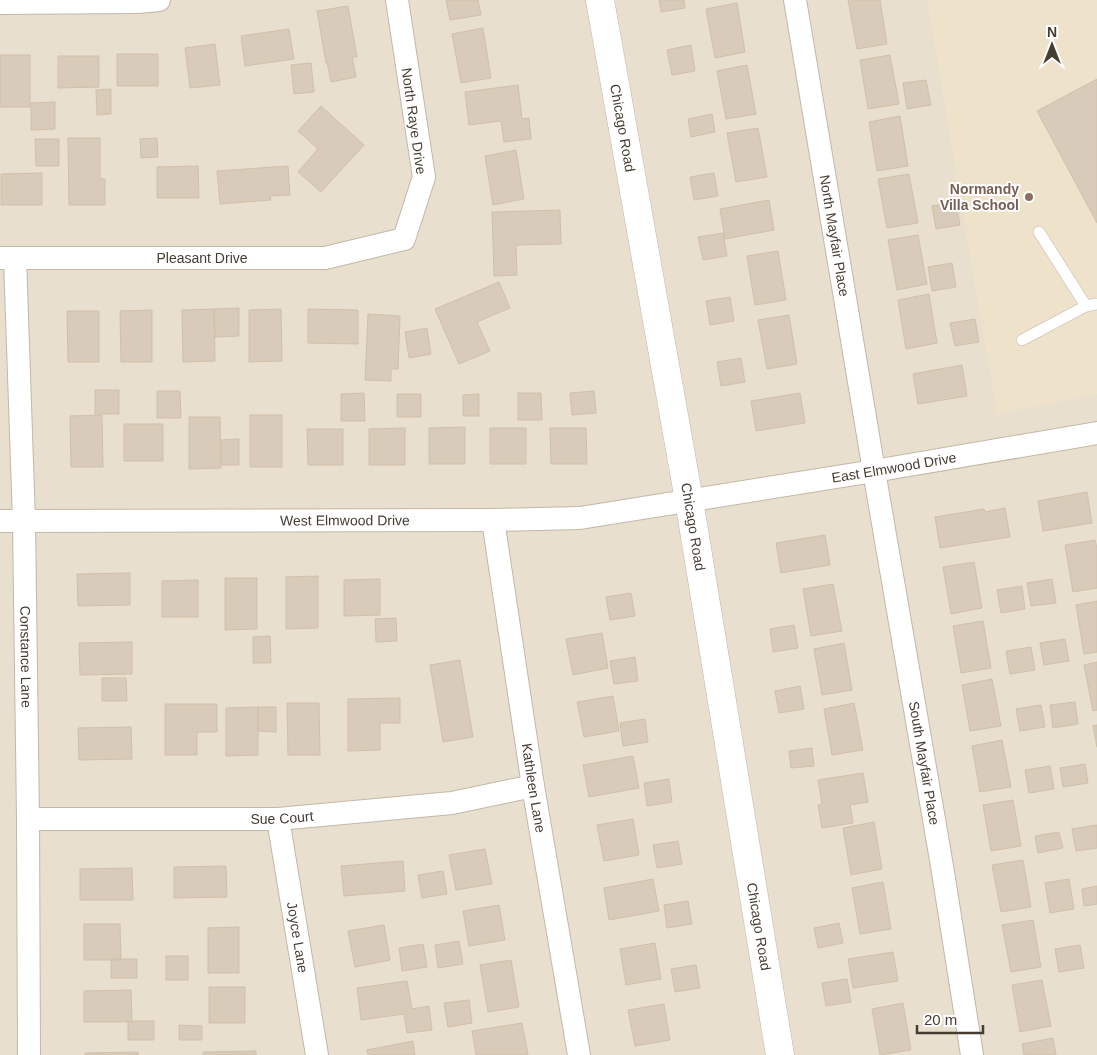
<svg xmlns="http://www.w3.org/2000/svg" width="1097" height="1055" font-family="Arial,sans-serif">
  <rect width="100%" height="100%" fill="#f3ede2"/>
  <path fill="#e8dfcf" d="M0 0H1097V1055H0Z"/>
  <path fill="#eee3ca" d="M927 0H1097V394L997 414Z"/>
  <path fill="#d9cbb9" stroke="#d1c0a9" d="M446 0H478L481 15 450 20Z
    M659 0H684L685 8 661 12Z
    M848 0H880L887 44 857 49Z
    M737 3 745 52 715 58 706 9Z
    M348 6 357 57H352L356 77 331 82 327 62 326 63 317 11Z
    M483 28 491 78 461 83 452 34Z
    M289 29 294 59 245 66 241 36Z
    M215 44 220 85 190 88 185 48Z
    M691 45 695 71 672 75 667 50Z
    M117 54H158V86H117Z
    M0 55H30V107H0Z
    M890 55 899 104 868 109 860 60Z
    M58 56H99V87L58 88Z
    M311 63 314 92 294 94 291 65Z
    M747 65 756 114 726 119 717 71Z
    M1097 79V223L1037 111Z
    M926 80 931 105 907 109 903 83Z
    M518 85 522 119 529 118 531 139 504 142 501 121 469 125 465 92Z
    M111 89V114L97 115 96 90Z
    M55 102V129L31 130V103Z
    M321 106 364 145 321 192 298 172 318 149 298 131Z
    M712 114 715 132 691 137 688 119Z
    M900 116 908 166 877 171 869 122Z
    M758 128 767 177 736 182 727 133Z
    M68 138H100V179H105V205H69Z
    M157 138 158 157 141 158 140 139Z
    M35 139H59V166H36Z
    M516 150 524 199 493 205 485 156Z
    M198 166 199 198H157V167Z
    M288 166 290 195 270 196 271 200 220 204 217 171Z
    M42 173V205H1V174Z
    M714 173 718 196 694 200 690 177Z
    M909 174 918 223 887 228 878 179Z
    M769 200 774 230 725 239 720 209Z
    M956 202 960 225 936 229 932 206Z
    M560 210 561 244 516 245 517 275 494 276 492 212Z
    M723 233 727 256 703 260 698 237Z
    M918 235 927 284 897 290 888 240Z
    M778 251 786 300 755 305 747 256Z
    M952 263 956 287 932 291 928 267Z
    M499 282 510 308 477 322 490 351 459 364 435 309Z
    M929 294 937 343 906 349 898 300Z
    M730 297 734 321 710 325 706 301Z
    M239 308V336L215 337 214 309Z
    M214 309 215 361 183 362 182 310Z
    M281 309 282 361 249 362V310Z
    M308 309 358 310V344L308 343Z
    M152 310V362H121L120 311Z
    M67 311H99V362H68Z
    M368 314 400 316 398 369H391V381L365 380Z
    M789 315 797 364 767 369 758 320Z
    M975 319 979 342 955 346 950 323Z
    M427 328 431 354 409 358 405 332Z
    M741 358 745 382 721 386 717 362Z
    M962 365 967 396 918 404 913 374Z
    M95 390H119V414H95Z
    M157 391H180L181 418H157Z
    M594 391 596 413 572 415 570 393Z
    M364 393 365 421H341V394Z
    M518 393H541L542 420H518Z
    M800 393 805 423 756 431 751 401Z
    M397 394H421V417H397Z
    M479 394V416H463V395Z
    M102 415 103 467H71L70 416Z
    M250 415H282V467H250Z
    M189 417H220L221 468 189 469Z
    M124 424H163V461H124Z
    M465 427V464H429V428Z
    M405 428V465H369V429Z
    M490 428H526V464H490Z
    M550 428H586L587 464H551Z
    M307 429H343V465H308Z
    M239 439V465H221V440Z
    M1087 492 1092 523 1043 531 1038 501Z
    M1005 508 1010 537 940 548 935 517 984 509 985 512Z
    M825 535 830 565 781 573 776 543Z
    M1095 540 1097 548V588L1073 592 1065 545Z
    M974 562 982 608 951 614 943 567Z
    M130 573V605L78 606 77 574Z
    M318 576V628L286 629V577Z
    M225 578H257V629L225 630Z
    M380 579V615L344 616V580Z
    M1052 579 1056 603 1031 606 1027 583Z
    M198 580V617H162V581Z
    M833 584 842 631 811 636 803 589Z
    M1022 586 1025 609 1001 613 997 590Z
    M631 593 635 616 610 620 606 597Z
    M1097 601V652L1084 654 1076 605Z
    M396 618 397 641 376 642 375 619Z
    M983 621 991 668 961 673 953 626Z
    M794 625 798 648 773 652 770 629Z
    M602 633 608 668 573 675 566 639Z
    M270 636 271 663H253V637Z
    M1065 639 1069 661 1044 665 1040 643Z
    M132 642V674L80 675 79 643Z
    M844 643 852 690 822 695 814 649Z
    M1031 647 1035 670 1010 674 1006 651Z
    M635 657 638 681 614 684 610 661Z
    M460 660 473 737 443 742 430 665Z
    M1097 662V710L1093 711 1084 665Z
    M102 678H126L127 701H102Z
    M992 679 1001 726 970 731 962 685Z
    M800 686 804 709 779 713 775 691Z
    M613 696 619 731 584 737 577 702Z
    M400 698V723H380V750L348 751V699Z
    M1075 702 1078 724 1053 728 1050 705Z
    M287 703H319L320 755H288Z
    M854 703 863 750 832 755 824 709Z
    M165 704H217V732H197V755H165Z
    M1041 705 1045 727 1020 731 1016 709Z
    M258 707V755L226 756V708Z
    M258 707H276V732L258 731Z
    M645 719 648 742 623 746 620 723Z
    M1097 725V747L1093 726Z
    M131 727 132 759 79 760 78 728Z
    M1002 740 1011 787 980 792 972 746Z
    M812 748 814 766 791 768 789 751Z
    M633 756 639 788 589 797 583 765Z
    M1085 764 1088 783 1063 787 1060 768Z
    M1050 766 1054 789 1029 793 1025 770Z
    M863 773 868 802 850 805 853 823 822 828 818 805 822 804 818 780Z
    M669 779 672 802 647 806 644 783Z
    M1013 800 1021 846 991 851 983 805Z
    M633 819 639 855 604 861 597 825Z
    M874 822 882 869 851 875 843 828Z
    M1097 825V848L1076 851 1072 829Z
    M1059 832 1063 848 1038 853 1035 836Z
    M678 841 682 864 657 868 653 845Z
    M485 849 492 884 456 890 449 855Z
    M1023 860 1031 907 1001 912 992 865Z
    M403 861 405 891 344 896 341 866Z
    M226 866 227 897 174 898V867Z
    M132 868 133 900H80V869Z
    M443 871 447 894 422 898 418 875Z
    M653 879 659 911 609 920 604 888Z
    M1069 879 1074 909 1050 913 1045 883Z
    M883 882 891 929 860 934 852 888Z
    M1097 886V904L1084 906 1082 889Z
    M688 901 692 924 667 928 664 905Z
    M499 905 505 940 469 946 463 911Z
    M1033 920 1041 967 1011 972 1002 925Z
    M839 923 843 943 818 948 814 928Z
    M84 924H120L121 960H84Z
    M384 925 390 960 355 967 348 931Z
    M239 927V973H208V928Z
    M459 941 463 964 438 968 435 945Z
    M655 943 661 979 626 985 620 949Z
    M423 944 427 967 402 971 399 948Z
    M1080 945 1084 968 1059 972 1055 949Z
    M893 952 898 981 853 988 848 959Z
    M166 956H188V980H166Z
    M111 959H137V978H111Z
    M511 960 519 1007 488 1012 480 965Z
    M696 965 700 988 675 992 671 969Z
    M847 979 851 1002 826 1006 822 983Z
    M1042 980 1051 1026 1020 1032 1012 985Z
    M407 981 412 1009 429 1006 432 1030 407 1033 404 1014 361 1020 357 988Z
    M209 987H245V1023H209Z
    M131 990 132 1022H84V991Z
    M469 1000 472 1023 448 1027 444 1003Z
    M903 1003 911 1050 880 1055 872 1009Z
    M664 1004 670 1040 635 1046 628 1010Z
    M128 1021H154V1040H128Z
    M522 1023 528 1055H476L472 1031Z
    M179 1025 202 1026V1040H179Z
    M1053 1038 1056 1055H1024L1022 1044Z
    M413 1041 415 1055H368L367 1050Z
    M256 1051V1055H203V1052Z
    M138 1052V1055H85V1053Z"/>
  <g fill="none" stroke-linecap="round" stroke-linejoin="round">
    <defs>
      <path id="service" d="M1039 232 1086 306 1097 304
        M1022 340 1086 306"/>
      <g id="minor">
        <path id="s1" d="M795 0 874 471 942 866 972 1055"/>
        <path d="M0 3 138 2 159 0"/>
        <path id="s2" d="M1 258H325L404 239 424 177 397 0"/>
        <path id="s3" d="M15 258 24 521 28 819 29 1055"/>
        <path id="s4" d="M493 520 533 786 579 1055"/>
        <path id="s5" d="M0 521 493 520 580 518 874 471 1097 433"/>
        <path id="s6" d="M28 819H278L452 803 533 786"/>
        <path id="s7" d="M278 819 317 1055"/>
      </g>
      <g id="tertiary">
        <path id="s8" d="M600 0 689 500 780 1055"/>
      </g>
    </defs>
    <use href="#service" stroke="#c2b8a7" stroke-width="12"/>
    <use href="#minor" stroke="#c2b8a7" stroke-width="24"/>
    <use href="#tertiary" stroke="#c2b8a7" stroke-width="29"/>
    <use href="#service" stroke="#fff" stroke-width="11"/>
    <use href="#minor" stroke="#fff" stroke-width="22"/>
    <use href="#tertiary" stroke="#fff" stroke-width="28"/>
  </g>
  <circle fill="#8d6e63" stroke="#fff" stroke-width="2" cx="1029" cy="197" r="5"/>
  <g text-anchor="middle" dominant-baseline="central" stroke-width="4" stroke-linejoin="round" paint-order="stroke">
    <g font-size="14" fill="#453d32" stroke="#fff">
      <text transform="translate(414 121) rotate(82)">North Raye Drive</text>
      <text stroke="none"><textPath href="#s8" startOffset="130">Chicago Road</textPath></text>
      <text stroke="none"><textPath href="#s1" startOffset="239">North Mayfair Place</textPath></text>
      <text stroke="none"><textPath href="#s2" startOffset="201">Pleasant Drive</textPath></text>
      <text stroke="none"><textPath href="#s5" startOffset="898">East Elmwood Drive</textPath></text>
      <text stroke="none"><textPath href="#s5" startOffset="345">West Elmwood Drive</textPath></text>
      <text stroke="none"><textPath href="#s8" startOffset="535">Chicago Road</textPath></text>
      <text stroke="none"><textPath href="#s3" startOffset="399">Constance Lane</textPath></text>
      <text stroke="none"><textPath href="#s1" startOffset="774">South Mayfair Place</textPath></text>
      <text stroke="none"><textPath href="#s4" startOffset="271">Kathleen Lane</textPath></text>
      <text stroke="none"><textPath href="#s6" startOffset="254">Sue Court</textPath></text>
      <text stroke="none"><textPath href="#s8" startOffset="940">Chicago Road</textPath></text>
      <text stroke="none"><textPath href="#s7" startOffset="120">Joyce Lane</textPath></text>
    </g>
    <g font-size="14" font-weight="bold" fill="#785e54" stroke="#fff" text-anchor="end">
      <text x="1019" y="189">Normandy<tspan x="1019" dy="16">Villa School</tspan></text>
    </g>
  </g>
  <g transform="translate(1052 45)" stroke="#ffffff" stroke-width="4" paint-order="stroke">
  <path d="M0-4L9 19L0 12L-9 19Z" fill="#453d32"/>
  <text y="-8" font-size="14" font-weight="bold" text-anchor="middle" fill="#453d32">N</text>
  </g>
  <path d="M917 1025v8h66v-8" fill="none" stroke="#453d32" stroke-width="2.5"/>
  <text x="924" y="1025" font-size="15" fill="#453d32" stroke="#ffffff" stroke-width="4" paint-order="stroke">20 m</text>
</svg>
